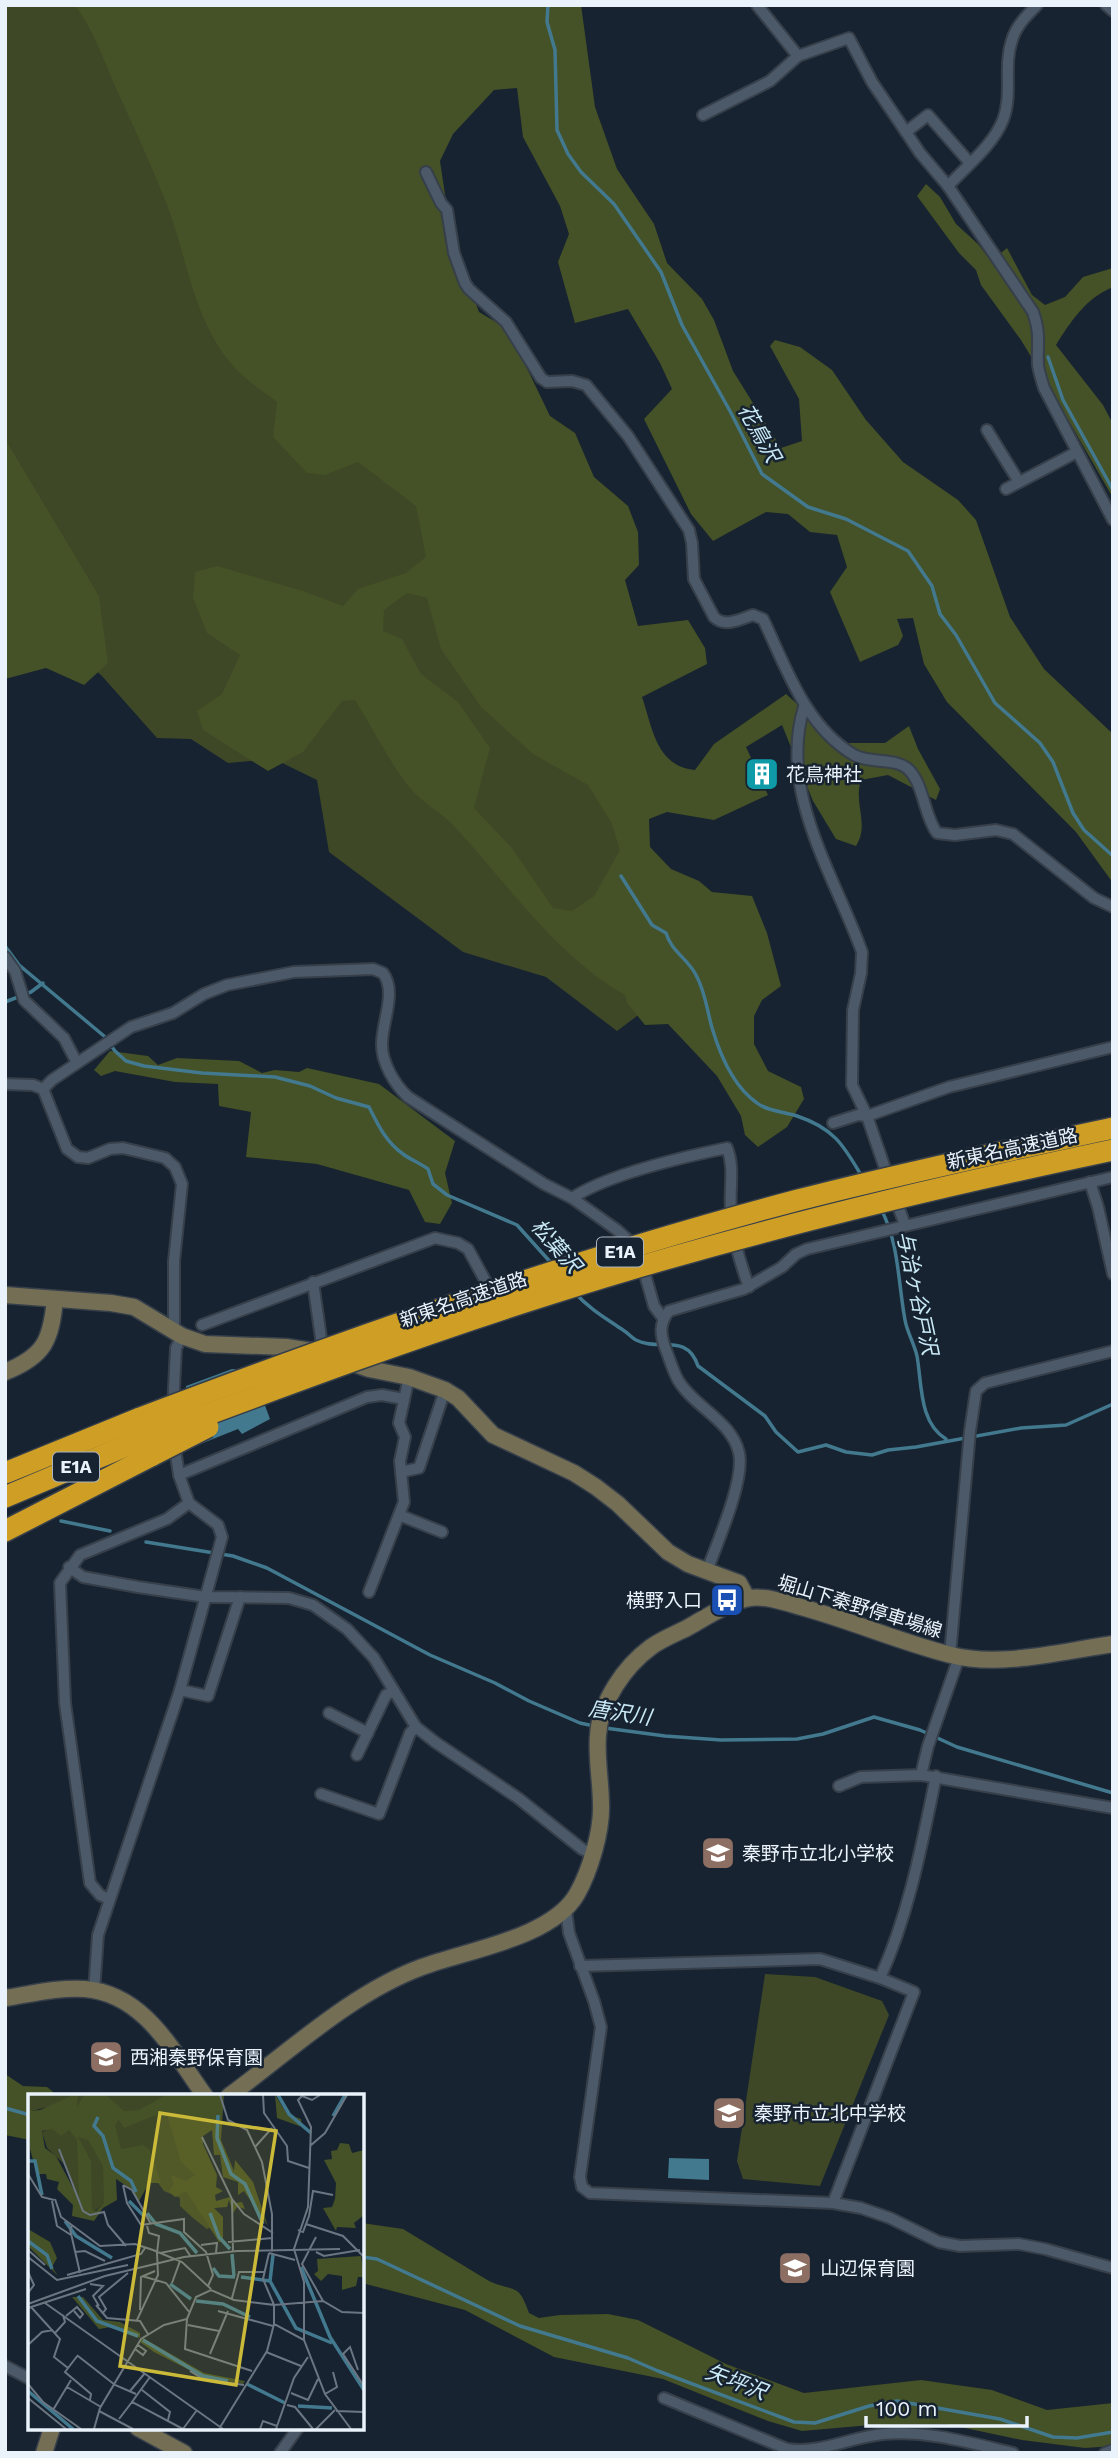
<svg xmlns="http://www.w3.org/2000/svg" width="1118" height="2458" font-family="'Work Sans','Noto Sans JP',sans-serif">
<rect width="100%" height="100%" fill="#172330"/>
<g fill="#3e4827">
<path d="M5 5H96L375 459 439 515 614 773 653 1004 617 1031 546 977 463 952 329 852 317 780 274 759 228 763 191 739 157 738 102 676 5 591Z"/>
<path d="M765 1974 815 1977 882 2001 889 2015 820 2186 743 2179 737 2161Z"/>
</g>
<g fill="#455126" fill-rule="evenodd">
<path d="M75 5H581L595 107 617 169 654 224 667 263 702 299 714 320 733 371 781 448 802 441 799 399 770 346 775 340 800 347 832 370 866 420 903 462 958 500 976 520 1010 617 1044 669 1113 734V883L1076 832 947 702 924 664 913 618 897 619 903 636 898 645 860 662 830 592 847 567 837 535 810 532 788 514 766 512 713 541 691 514 644 419 672 389 660 363 628 309 575 323 558 262 569 234 560 206 523 137 517 88 494 90 453 134 440 161 451 235 479 312 508 329 550 416 575 433 594 477 628 506 638 532 639 565 625 580 638 626 688 620 705 648 707 664 642 697C653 729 656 766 695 770L714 744 786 694 841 743H885L909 726 918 749 940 789 936 800 888 775 861 780C853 804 870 824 856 846L836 839 813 801 782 725 746 747 768 795 714 820 667 812 649 819 650 847 671 869 699 881 712 892 752 896 767 933 781 986 762 1000 754 1016V1044L768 1071 801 1087 804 1099 787 1127 758 1147 745 1135 741 1116 717 1076 668 1024 645 1025 627 1003 625 995C554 954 508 884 454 826 441 812 421 802 409 787 390 763 372 727 355 700L342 701 303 752 268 771 203 730 197 711 222 694 240 655 207 633 193 598 195 572 217 566 303 591 343 606 358 589 406 573 426 557 416 506 358 462 325 475 307 473 273 437 277 402C260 389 242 378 229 361 195 319 187 262 170 213 154 170 134 128 115 86 103 58 93 30 75 5ZM407 593 427 598 441 649 481 707 533 754 588 785 611 822 620 850 594 896 572 911 553 908 512 848 474 808 490 748 458 702 421 674 402 639 383 631 384 610Z"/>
<path d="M926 184 940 197 956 224 978 244 991 261 1007 248 1032 295 1045 305 1065 297 1083 277 1113 268V287C1086 298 1071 321 1056 345L1103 405 1113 424V498L1047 383 1021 340 981 285 976 270 959 253 917 196Z"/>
<path d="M5 439 99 596 108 663 84 685 46 668 5 679Z"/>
<path d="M110 1051 148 1056 158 1065 177 1058 239 1061 262 1073 275 1070 299 1072 307 1068 379 1084 455 1141 445 1173 452 1203 440 1224 425 1222 409 1190 317 1164 246 1157 251 1112 219 1106 218 1084 175 1082 115 1071 101 1076 94 1070Z"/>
<path d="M5 2074 23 2086 47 2087 58 2096H30V2140L5 2135Z"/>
<path d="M362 2223 403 2229 489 2281C516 2293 518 2282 529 2313L539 2318 560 2315 608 2314 638 2320 726 2364 804 2393 921 2380 992 2390 1047 2410 1113 2403V2446L1085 2448 1022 2440 946 2424 871 2425 802 2431 768 2421 663 2379 554 2357 465 2310 362 2283Z"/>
</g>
<g fill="#42798e">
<path d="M232 1369 252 1370 270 1419 242 1434 238 1429 188 1449 184 1432 186 1386Z"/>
<path d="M669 2158 709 2159V2180L668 2178Z"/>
</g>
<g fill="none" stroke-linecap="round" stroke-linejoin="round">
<g stroke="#42798e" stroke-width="3.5">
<path d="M548 5 547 22 555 50 557 130 568 154 581 172 614 204 661 272 682 325 730 411 762 474 808 507 846 519 908 551 932 586 940 614 956 635 995 703 1040 743 1053 762 1073 813 1084 830 1113 856"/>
<path d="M1048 357 1063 400 1113 490"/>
<path d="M621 876 652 925 666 933C671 951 688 959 696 975 706 993 707 1012 713 1031 721 1057 734 1087 757 1103 767 1111 784 1112 797 1116 833 1128 843 1144 861 1175"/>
<path d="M5 946 19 965 104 1036 115 1051 126 1061 144 1066 202 1073 275 1077 310 1086 336 1098 369 1107C378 1125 386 1142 403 1154 411 1160 420 1163 428 1169L433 1184 447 1195 517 1225 553 1265"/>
<path d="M5 1002 31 992 43 983"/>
<path d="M881 1209C899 1243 898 1282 905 1320 907 1332 914 1343 917 1356 922 1384 919 1423 946 1439"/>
<path d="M575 1293C591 1310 604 1317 623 1330 628 1333 632 1338 636 1340 659 1352 687 1332 698 1366L765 1416 776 1432 798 1452 826 1445 846 1452 872 1455 888 1450 916 1447 1021 1428 1066 1425 1113 1404"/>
<path d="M61 1521 110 1531"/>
<path d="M146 1542 233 1556 267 1568 430 1655 495 1683 529 1701 580 1723 594 1726"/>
<path d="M605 1728 665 1736 721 1740 797 1739 823 1734 874 1717 920 1730 957 1747 1113 1793"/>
<path d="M5 2108 30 2115"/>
<path d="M362 2257 377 2259 520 2326 628 2358 658 2371 794 2422 815 2423 869 2406 897 2401 1000 2419 1053 2437 1077 2438 1113 2432"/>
</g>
<g stroke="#363f4a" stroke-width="14">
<g id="street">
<path d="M757 5 798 56 849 38 872 82 906 132 920 153 948 186 1033 312C1041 335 1037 343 1038 365 1039 373 1042 381 1044 388L1113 520"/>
<path d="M1106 5 1113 11"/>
<path d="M703 115 770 81 798 56"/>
<path d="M906 132 928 115 970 163"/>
<path d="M426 172 441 203 447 210 454 253 465 283 469 289 506 322 541 378 547 382 572 381 586 385 628 436 689 530 692 543 694 579 714 617C725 628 740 619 753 615L763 619C786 667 805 726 854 755 870 764 896 757 909 770 924 785 924 816 937 833L955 835 996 830 1013 834 1094 898 1113 907"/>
<path d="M948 186C967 166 993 145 1003 120 1013 94 1003 66 1012 40 1016 26 1027 15 1037 5"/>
<path d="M987 430 1019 482"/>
<path d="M1006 489 1077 452"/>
<path d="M804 707C778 792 834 874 862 952L861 973 853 1010 852 1085 867 1116 889 1180"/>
<path d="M5 957 15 971 24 1000 64 1038 77 1063"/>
<path d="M5 1084 33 1085 43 1089 67 1149 78 1157 88 1158 110 1149 123 1148 165 1158 175 1167 182 1184 174 1261V1331"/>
<path d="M43 1089 52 1080 131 1027 173 1013 204 994 227 985 294 972 373 969 383 973C397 992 382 1022 382 1043 381 1062 395 1085 408 1097L544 1184 572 1198 617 1230 635 1246"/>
<path d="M833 1123 858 1115 867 1116 949 1087 1113 1047"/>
<path d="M1090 1182 1098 1207 1113 1274"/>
<path d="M894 1195 905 1225"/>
<path d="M572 1198C609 1174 683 1157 727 1148 735 1168 729 1189 731 1210 732 1236 740 1263 749 1287"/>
<path d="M642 1264 654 1306 663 1318"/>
<path d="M313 1282 323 1352"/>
<path d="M202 1325 435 1238 458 1243 468 1249 493 1295"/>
<path d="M173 1408 176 1348 182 1336"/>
<path d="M401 1472 419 1468 445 1390"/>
<path d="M179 1475 367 1397 382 1395 404 1399"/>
<path d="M399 1515 442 1532"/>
<path d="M69 1567 83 1577 138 1587 206 1597 289 1598 313 1605 347 1629 374 1658 416 1727 435 1742 518 1798 582 1849 592 1854"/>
<path d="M707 1571C717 1543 745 1480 739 1453 732 1421 694 1407 678 1380 673 1371 670 1360 666 1350 660 1335 659 1323 669 1311L744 1289 782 1267 796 1254 807 1249 1113 1177"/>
<path d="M369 1592 404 1502 400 1461 405 1437 399 1423 409 1377"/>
<path d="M950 1655 970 1431 976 1391 985 1383 1113 1351"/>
<path d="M180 1690 208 1696 240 1597"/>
<path d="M329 1713 368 1733"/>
<path d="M357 1755 386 1695 394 1691"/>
<path d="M921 1775 928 1746 959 1657"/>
<path d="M839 1786 861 1777 921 1775 1113 1808"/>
<path d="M321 1794 379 1814 410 1733 416 1727"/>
<path d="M109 1899 100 1895 90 1883 65 1703 60 1583 80 1555 167 1519 189 1503"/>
<path d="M566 1910 569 1933 594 2001 601 2027 580 2177 582 2187 590 2193 833 2203 861 2208 890 2218 939 2242 960 2246 1019 2244 1045 2249 1113 2268"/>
<path d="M580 1966 820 1959 880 1978 914 1992 833 2203"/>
<path d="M880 1978C909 1914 922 1844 936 1776"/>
<path d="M94 1991 98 1935 180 1690 222 1537 218 1525 189 1503 179 1475 174 1442"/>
<path d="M5 2366 30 2379"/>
<path d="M664 2398 787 2449C820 2454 851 2437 883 2434 927 2430 971 2443 1013 2453"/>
<path d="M280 2453 298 2428"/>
<path d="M1105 2453 1113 2450"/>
</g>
</g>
<g stroke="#363f4a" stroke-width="19">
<g id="secondary">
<path d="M5 1295 111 1303 134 1307 182 1336 205 1344 286 1347 318 1352"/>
<path d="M346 1361 369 1369 409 1377 445 1390 458 1398 493 1435 574 1473 596 1487 618 1504 668 1552 688 1564 739 1583 747 1598"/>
<path d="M5 1372C45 1356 51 1340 55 1299"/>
<path d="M5 1998C31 1994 59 1987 85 1989 145 1994 173 2052 205 2096"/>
<path d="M229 2096C289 2052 351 1993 422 1967 467 1950 552 1938 577 1894 590 1871 602 1831 601 1805 601 1782 596 1758 598 1735 600 1702 625 1666 651 1647 662 1639 675 1634 687 1628 703 1619 732 1600 750 1598 767 1596 784 1602 801 1607 852 1621 900 1642 951 1655 1000 1668 1063 1651 1113 1644"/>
<path d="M138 2428 184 2453"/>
<path d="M44 2453 52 2428"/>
</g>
</g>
<g stroke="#363f4a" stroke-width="24">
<g id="highway">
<path d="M5 1473 140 1418"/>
<path d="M5 1497 147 1437"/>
<path d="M5 1531 153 1455"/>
</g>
</g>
<use href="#street" stroke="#4b5968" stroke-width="10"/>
<use href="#secondary" stroke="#736e54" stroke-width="16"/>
<use href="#highway" stroke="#cf9f25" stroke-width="21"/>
<g stroke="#363f4a" stroke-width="24" stroke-linecap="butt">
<g id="highway-bridge">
<path d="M140 1418C356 1336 574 1259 798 1200 902 1173 1007 1151 1113 1128"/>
<path d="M147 1437C281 1387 414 1337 550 1294 735 1235 923 1190 1113 1150"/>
<path d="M153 1455 208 1427"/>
</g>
</g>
<use href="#highway-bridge" stroke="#cf9f25" stroke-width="21"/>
</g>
<defs>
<g id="building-square" transform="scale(1.75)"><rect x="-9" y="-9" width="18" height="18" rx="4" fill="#0f9aa8" stroke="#172330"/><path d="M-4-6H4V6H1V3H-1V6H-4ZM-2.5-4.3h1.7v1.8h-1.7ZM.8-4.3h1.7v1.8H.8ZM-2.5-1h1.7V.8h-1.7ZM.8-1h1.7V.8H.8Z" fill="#fff"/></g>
<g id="bus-square" transform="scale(1.75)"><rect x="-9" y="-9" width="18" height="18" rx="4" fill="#1a4fb4" stroke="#172330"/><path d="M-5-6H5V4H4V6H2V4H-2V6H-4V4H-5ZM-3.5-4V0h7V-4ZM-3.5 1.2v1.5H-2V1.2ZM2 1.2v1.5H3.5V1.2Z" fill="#fff"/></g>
<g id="school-square" transform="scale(1.75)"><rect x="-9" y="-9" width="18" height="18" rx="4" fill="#8d6e63" stroke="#172330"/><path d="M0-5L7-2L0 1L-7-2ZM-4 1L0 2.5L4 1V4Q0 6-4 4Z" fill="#fff"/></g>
</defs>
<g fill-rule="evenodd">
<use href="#building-square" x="762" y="774"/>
<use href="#bus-square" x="727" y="1600"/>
<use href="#school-square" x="718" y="1853"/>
<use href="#school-square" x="106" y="2057"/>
<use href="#school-square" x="729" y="2113"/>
<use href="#school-square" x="795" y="2268"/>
</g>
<g text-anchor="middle" stroke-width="5" stroke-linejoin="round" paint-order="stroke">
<g fill="#172330" stroke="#abb5bf" stroke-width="2">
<rect x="597" y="1237.5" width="46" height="29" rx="5"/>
<rect x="53" y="1452.5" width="46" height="29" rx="5"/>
</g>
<g font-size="18" font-weight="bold" fill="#eaf3fc">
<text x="620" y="1258">E1A</text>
<text x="76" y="1473">E1A</text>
</g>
<g font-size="19" fill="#eaf3fc" stroke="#172330" text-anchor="start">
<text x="786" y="781">花鳥神社</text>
<text x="702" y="1607" text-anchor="end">横野入口</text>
<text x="742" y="1860">秦野市立北小学校</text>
<text x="130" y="2064">西湘秦野保育園</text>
<text x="754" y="2120">秦野市立北中学校</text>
<text x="820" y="2275">山辺保育園</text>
</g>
<g font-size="19" fill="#eaf3fc" stroke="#172330">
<text transform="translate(1012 1148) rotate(-12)" y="7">新東名高速道路</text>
<text transform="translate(463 1299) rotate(-19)" y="7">新東名高速道路</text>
<text transform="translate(860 1606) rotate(17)" y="7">堀山下秦野停車場線</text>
</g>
<g font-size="21" font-style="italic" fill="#c9e9f6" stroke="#172330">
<text transform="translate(759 433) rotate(61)" y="7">花鳥沢</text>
<text transform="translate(556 1246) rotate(49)" y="7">松葉沢</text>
<text transform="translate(917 1293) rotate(78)" y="7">与治ヶ谷戸沢</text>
<text transform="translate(620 1713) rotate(9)" y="7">唐沢川</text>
<text transform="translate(736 2382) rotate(21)" y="7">矢坪沢</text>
</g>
</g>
<g transform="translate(28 2094)">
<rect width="336" height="336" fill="#172330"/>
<path d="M0 1H140L164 72 183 108V133L179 135 165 124 152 112V104L136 97 122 78 77 71V109L64 119 55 114 35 69 19 54 14 38 23 34 33 40 36 26 27 11 0 18Z" fill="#3e4827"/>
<path d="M45 1H50L49 13 56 1H78L96 17 111 16 138 1H196L193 46 206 77 207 66 225 88 240 132 216 97 210 101V88L195 83 192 61H186L184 36 175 42V50L189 81 188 93 195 97 187 101 188 107 202 103 207 109 214 108 217 115 209 113 205 119 201 106 199 113 186 114 195 123V148H191L158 97 147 103 141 97 146 90 143 81 158 87 167 81 153 68 138 17 96 34 91 26 87 31 93 55 115 51 122 56 133 89H121L110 109 103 95 88 85 89 106 75 114 66 127 44 122 45 111 29 95 31 88 19 85 18 80H9L2 55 0 17 12 16ZM24 35 33 42 41 36 49 46 51 105 28 62 17 54 14 37ZM50 43 60 46 75 72 76 109 68 117 64 116 63 67ZM247 1 259 20 273 25 274 33 249 24ZM312 49 321 50 324 59 336 56V121L326 129 328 134 309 133 308 137 295 114 304 113 307 105 308 89 296 66 304 65 303 57 309 56ZM0 135 22 148 29 164 24 173 30 182 0 152ZM333 162 336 183H330L328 192 314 196V182L300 180 293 187 286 180 290 177 289 165ZM44 203H55L75 226 92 228 112 239V244L83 233 71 235ZM115 244 176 279 217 287 215 290 175 283 126 258 112 248Z" fill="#455126" fill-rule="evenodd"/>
<path fill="none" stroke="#42798e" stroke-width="3.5" d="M250 1 261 20 283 39M190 21 189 44 203 80 217 90 235 130M305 22 317 1M70 23 66 32 75 42 85 74 103 87 108 98M0 67H7L14 101M101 107 116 122M119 119 128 130 152 139 169 159M182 119 191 143 202 155M37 127 48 142 84 164M0 147 19 161 24 175M204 160 206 182M273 173 302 243 336 296M185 174 191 182 207 183M213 183 242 187 245 161M242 187 268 234 304 249M142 190 163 205M50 202 69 227 110 242M168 207 195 210 222 223M115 246 175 282 200 287M219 290 257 309M0 297 45 335M270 312 304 314"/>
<path fill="none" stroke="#6b7682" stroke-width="2" d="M192 1 200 26 219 36 234 68 244 120V158M235 1 236 19 259 52 260 67 281 74M174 43 204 105 205 158M282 52 297 39 319 1M227 53 244 34M31 55 55 117 62 121 76 118 80 131 98 152M0 80 14 103 26 106M95 91 104 96 123 130M95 91 99 109 113 131M27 105 33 123 72 152 107 150 125 156 154 168 183 195M204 105 216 120 245 139M24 107 29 132 43 141M278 130 315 142 336 163M45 131 42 135 52 179M113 131 156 125V138L178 158 185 181 180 192M119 132 121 139 131 142 129 159M270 136 275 138 281 122 285 97 305 101M288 143 274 170 295 207M200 148 244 144M173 151 189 149 188 159M0 156 17 171M47 158 57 157 77 167M288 158 296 162 332 156M132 159 157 154 163 163M241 159 235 185 246 211 295 207 314 218 336 219M241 159 267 166M0 163 29 186 100 171M0 178 6 191 0 199M39 181 113 160 117 154M114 182 138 189 162 219M144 189 152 167M62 190 75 192 65 202 71 212M204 204 211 178H237M17 209 195 335M0 210 77 182 156 163 209 157 312 155M68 211 79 224 112 227 120 240M3 213 32 245 26 263 40 274M0 214 58 195M112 216 113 183 127 177M190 217 245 232M74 220 78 215 71 203 100 179M38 222 49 213 55 220 52 224 46 217M159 225 157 255 224 277M109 226 130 181 129 159M160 231 191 237M27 239 37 228 35 221M276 246V188L266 155 280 113 283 33 270 6 274 2 284 6 292 1M0 251 14 238 25 236M107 255 115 261 118 257 110 251M238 258 273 272M182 260 200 217M50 261 37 278 63 300 62 306M50 262 87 291 108 300M330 276 322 253 315 260 336 292M162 277 175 285 216 291M122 283 104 308 155 335M0 290 15 308 53 335M39 293 73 313M114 296 142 318 140 326M102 297 117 279M263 299 280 306 290 285M297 300 309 293 305 278M0 304 38 335M259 311 267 313 285 335M25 316 43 286M71 317 105 335M308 317 336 318M91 325 104 308M66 335 72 314 113 245 136 231 159 225 168 203 183 196 206 206 246 211V230L276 246 297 300 323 335M155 335 169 316M191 335 239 257 246 230M232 335 235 327 249 332M248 335 266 284 280 263M288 335 307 316"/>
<path fill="#cbba39" fill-opacity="0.15" stroke="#cbba39" stroke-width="3.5" d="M132 19 248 37 208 291 92 272Z"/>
<rect width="336" height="336" fill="none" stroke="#eaf3fc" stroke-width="3.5"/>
</g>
<rect width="1118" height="2458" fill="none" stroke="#eaf3fc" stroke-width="14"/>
<path d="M866 2416v10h161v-10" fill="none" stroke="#eaf3fc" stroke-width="3.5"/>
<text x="876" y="2416" font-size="21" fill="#eaf3fc" stroke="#172330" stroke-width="5" paint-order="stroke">100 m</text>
</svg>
